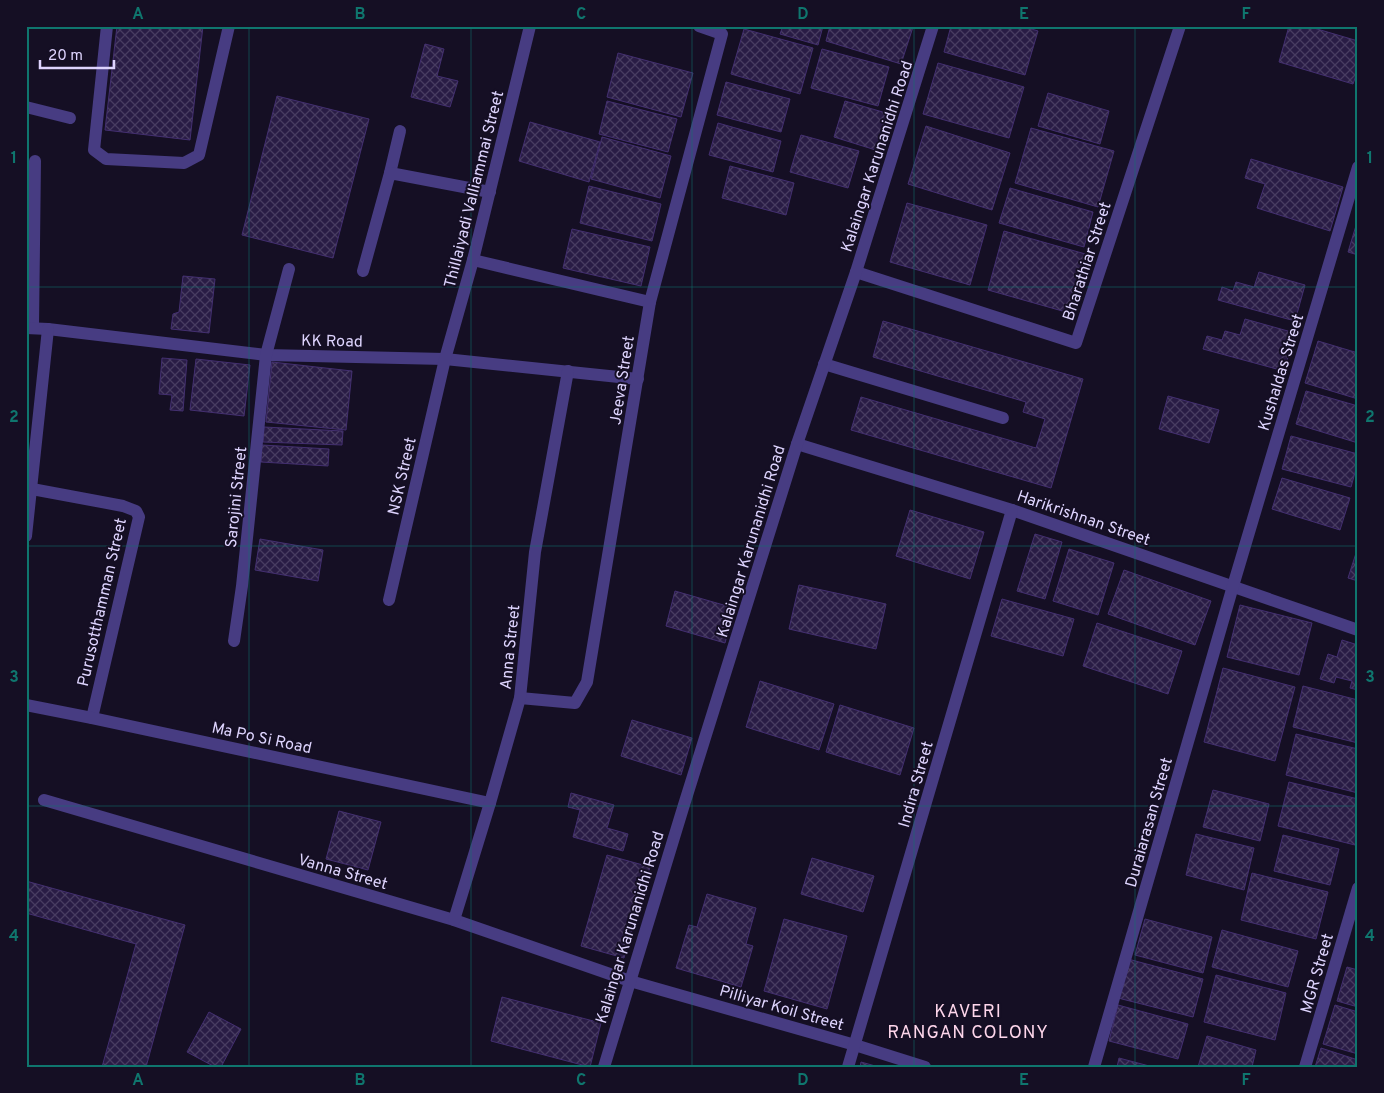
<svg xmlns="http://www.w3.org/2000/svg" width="1384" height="1093" font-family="Overpass,sans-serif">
<defs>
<pattern id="building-cross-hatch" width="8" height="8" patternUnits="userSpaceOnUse" patternTransform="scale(1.25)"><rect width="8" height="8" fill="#291c45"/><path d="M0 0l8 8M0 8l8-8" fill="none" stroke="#483c61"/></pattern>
</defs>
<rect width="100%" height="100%" fill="#150f24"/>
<g fill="url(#building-cross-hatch)" stroke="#432f70">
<path d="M117 26H203L190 140 105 130Z"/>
<path d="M783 26H823L818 45 780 34Z"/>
<path d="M830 26H910L913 27 901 64 826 41Z"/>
<path d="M951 26H1022L1038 31 1025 75 944 52Z"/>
<path d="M1289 26H1307L1358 41V70L1353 84 1279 62Z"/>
<path d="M744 29 813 48 800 94 731 74Z"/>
<path d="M425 44 444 49 437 76 458 81 450 107 411 97Z"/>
<path d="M822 49 889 67 878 106 811 88Z"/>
<path d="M618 53 693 73 681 117 607 97Z"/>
<path d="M938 63 1024 87 1009 138 923 114Z"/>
<path d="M726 82 790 99 781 132 717 115Z"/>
<path d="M1048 93 1109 111 1100 144 1038 126Z"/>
<path d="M277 96 369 119 333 258 242 235Z"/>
<path d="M607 101 677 119 668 152 599 134Z"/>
<path d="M845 101 893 115 882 152 834 137Z"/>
<path d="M530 122 600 142 589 182 519 161Z"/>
<path d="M718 123 781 141 773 172 709 155Z"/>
<path d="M926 126 1010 153 992 210 908 184Z"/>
<path d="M1031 128 1114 151 1098 207 1015 183Z"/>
<path d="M801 135 859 151 848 188 790 172Z"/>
<path d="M602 137 671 156 660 198 591 179Z"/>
<path d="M1251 159 1343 187 1330 231 1257 208 1265 184 1245 178Z"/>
<path d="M730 166 794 183 786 215 722 198Z"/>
<path d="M589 186 661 204 652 241 580 223Z"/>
<path d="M1010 188 1093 212 1084 247 999 223Z"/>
<path d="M907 203 987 225 970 285 890 262Z"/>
<path d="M1358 219V255L1348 252Z"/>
<path d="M572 229 650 247 641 286 563 268Z"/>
<path d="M1004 231 1089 255 1073 314 988 290Z"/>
<path d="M1259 272 1305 285 1295 321 1218 300 1222 287 1233 291 1236 282 1254 287Z"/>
<path d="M183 276 215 279 209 333 171 329 173 314 179 312Z"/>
<path d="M1245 319 1295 333 1284 371 1203 349 1207 336 1222 340 1225 331 1240 335Z"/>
<path d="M883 321 1083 379 1051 488 851 430 861 397 1036 448 1045 419 1023 412 1026 402 873 357Z"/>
<path d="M1318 341 1358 353V399L1305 383Z"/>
<path d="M162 358 187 360 183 411 170 410 172 395 159 394Z"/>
<path d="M196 359 250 365 244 416 190 410Z"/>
<path d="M272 362 352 371 346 430 266 422Z"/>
<path d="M1306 391 1358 406V443L1296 424Z"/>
<path d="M1168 396 1219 410 1209 443 1159 429Z"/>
<path d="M264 427 343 431 342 445 263 442Z"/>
<path d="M1291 436 1358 454V462L1351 487 1282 469Z"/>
<path d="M262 445 329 449 328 466 261 462Z"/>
<path d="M1282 478 1350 498 1340 530 1272 509Z"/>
<path d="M910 510 984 532 970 579 896 556Z"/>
<path d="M1035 534 1062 542 1045 599 1017 591Z"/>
<path d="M260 539 323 550 318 581 255 570Z"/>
<path d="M1358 547V581L1348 578Z"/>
<path d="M1069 549 1114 563 1098 615 1053 601Z"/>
<path d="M1124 570 1211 601 1195 645 1108 614Z"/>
<path d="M799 585 886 604 876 649 789 629Z"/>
<path d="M675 591 734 608 725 643 666 626Z"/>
<path d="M1002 599 1074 619 1063 656 991 636Z"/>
<path d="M1240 605 1312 623 1299 675 1227 657Z"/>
<path d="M1097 623 1182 651 1168 694 1083 666Z"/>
<path d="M1342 640 1358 645V690L1350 688 1352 681 1336 677 1334 683 1320 679 1328 654 1337 657Z"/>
<path d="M1223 668 1295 687 1275 761 1204 742Z"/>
<path d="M760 681 834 704 819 750 746 727Z"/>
<path d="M1303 686 1358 700V743L1293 727Z"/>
<path d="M840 705 914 728 900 775 826 752Z"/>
<path d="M632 720 692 738 681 775 621 756Z"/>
<path d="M1296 734 1358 749V793L1286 775Z"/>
<path d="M1289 782 1358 799V834L1355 845 1278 826Z"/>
<path d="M1213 790 1269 804 1260 841 1203 827Z"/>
<path d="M571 793 614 805 607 828 628 834 623 851 573 837 580 810 568 807Z"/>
<path d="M339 811 381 822 368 870 326 859Z"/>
<path d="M1196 834 1254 848 1244 890 1186 875Z"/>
<path d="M1283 835 1339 849 1330 885 1274 871Z"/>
<path d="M607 855 650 867 624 958 581 946Z"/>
<path d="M812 858 874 876 863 912 801 894Z"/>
<path d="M1252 873 1328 892 1316 939 1241 920Z"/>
<path d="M26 881 185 925 146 1067H102L136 944 26 913Z"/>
<path d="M707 894 756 908 746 944 753 946 741 987 676 968 689 925 697 927Z"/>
<path d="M784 919 847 936 827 1009 764 991Z"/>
<path d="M1145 919 1212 937 1203 973 1135 955Z"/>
<path d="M1222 930 1298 951 1288 987 1212 967Z"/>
<path d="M1128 959 1203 979 1193 1017 1118 998Z"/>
<path d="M1347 967 1358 970V1007L1337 1001Z"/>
<path d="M1216 975 1286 993 1275 1040 1204 1022Z"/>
<path d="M502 997 601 1023 590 1067 491 1041Z"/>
<path d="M1118 1005 1188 1024 1178 1059 1109 1041Z"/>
<path d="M1335 1005 1358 1012V1054L1323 1044Z"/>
<path d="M209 1012 241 1029 221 1067H215L187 1052Z"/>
<path d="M1207 1036 1256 1050 1252 1067H1198Z"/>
<path d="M1321 1048 1358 1060V1067H1315Z"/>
<path d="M1119 1058 1153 1067H1117Z"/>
<path d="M861 1062 879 1067H860Z"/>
</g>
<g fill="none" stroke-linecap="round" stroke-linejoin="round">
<g stroke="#473c82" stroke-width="12">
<path d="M107 26 94 150 106 159 184 163 199 155 229 26"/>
<path d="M26 107 70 118"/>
<path d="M390 173 400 131"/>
<path d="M473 260 650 302"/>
<path d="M363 271 390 173 490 192"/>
<path d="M856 272 1076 343 1180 26"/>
<path d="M33 327 35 161"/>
<path d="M26 328 48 329 266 355 445 359 638 379"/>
<path d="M824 364 1003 418"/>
<path d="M797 444 1012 510 1358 630"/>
<path d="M32 489 123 506 136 511 139 517 92 718"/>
<path d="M26 536 48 329"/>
<path d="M389 600 445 359 473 260 530 26"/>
<path d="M234 641 242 586 266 355 289 269"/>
<path d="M520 698 575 703 587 682 650 302 722 34 699 26"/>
<path d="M26 705 92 718 490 803"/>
<path d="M44 800 454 920 630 981 855 1045 925 1067"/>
<path d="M454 920 490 803 520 698 535 552 568 371"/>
<path d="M604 1067 683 808 797 444 856 272 933 26"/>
<path d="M848 1067 1012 510"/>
<path d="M1094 1067 1233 586 1358 167"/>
<path d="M1305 1067 1358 888"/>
</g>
</g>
<path fill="none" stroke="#0f766e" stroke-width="1" stroke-opacity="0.55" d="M249 26V1067M471 26V1067M692 26V1067M914 26V1067M1135 26V1067M26 287H1358M26 546H1358M26 806H1358"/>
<g text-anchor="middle" stroke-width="4" stroke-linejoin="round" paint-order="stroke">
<g font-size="16" fill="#ded4fe" stroke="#150f24">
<text transform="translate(876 156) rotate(-72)" y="6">Kalaingar Karunanidhi Road</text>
<text transform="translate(473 189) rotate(-76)" y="6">Thillaiyadi Valliammai Street</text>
<text transform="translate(1086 261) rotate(-72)" y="6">Bharathiar Street</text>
<text transform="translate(332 340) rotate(1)" y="6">KK Road</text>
<text transform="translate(1280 372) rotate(-73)" y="6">Kushaldas Street</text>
<text transform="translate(621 380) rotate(-81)" y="6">Jeeva Street</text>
<text transform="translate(401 476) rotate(-77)" y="6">NSK Street</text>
<text transform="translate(235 497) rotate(-84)" y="6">Sarojini Street</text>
<text transform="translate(1084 517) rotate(19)" y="6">Harikrishnan Street</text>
<text transform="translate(750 541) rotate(-73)" y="6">Kalaingar Karunanidhi Road</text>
<text transform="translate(101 602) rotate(-77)" y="6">Purusotthamman Street</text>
<text transform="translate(509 647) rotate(-84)" y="6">Anna Street</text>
<text transform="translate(262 737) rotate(12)" y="6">Ma Po Si Road</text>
<text transform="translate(915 784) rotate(-74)" y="6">Indira Street</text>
<text transform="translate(1148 822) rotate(-74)" y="6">Duraiarasan Street</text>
<text transform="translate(343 871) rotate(16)" y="6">Vanna Street</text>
<text transform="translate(629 927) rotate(-73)" y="6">Kalaingar Karunanidhi Road</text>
<text transform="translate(1316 973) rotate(-74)" y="6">MGR Street</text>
<text transform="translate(782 1007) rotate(16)" y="6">Pilliyar Koil Street</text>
</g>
<g font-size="18" letter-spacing="1" fill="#fed6eb" stroke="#150f24">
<text x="968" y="1017">KAVERI<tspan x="968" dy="21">RANGAN COLONY</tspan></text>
</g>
</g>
<rect width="1384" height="1093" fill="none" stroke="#150f24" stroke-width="55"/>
<path d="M40 60v8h74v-8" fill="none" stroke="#ded4fe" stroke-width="2.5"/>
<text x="48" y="60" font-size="15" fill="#ded4fe" stroke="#150f24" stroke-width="4" paint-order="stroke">20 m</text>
<rect x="28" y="28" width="1328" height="1038" fill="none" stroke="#0f766e" stroke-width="2"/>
<g font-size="16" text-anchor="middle" font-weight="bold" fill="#0f766e">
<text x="138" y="19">A</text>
<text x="360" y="19">B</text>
<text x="581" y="19">C</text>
<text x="803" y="19">D</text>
<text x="1024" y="19">E</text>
<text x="1246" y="19">F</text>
<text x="14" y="163">1</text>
<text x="1370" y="163">1</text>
<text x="14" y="422">2</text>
<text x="1370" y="422">2</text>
<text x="14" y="682">3</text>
<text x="1370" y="682">3</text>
<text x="14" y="941">4</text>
<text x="1370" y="941">4</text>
<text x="138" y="1085">A</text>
<text x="360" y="1085">B</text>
<text x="581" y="1085">C</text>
<text x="803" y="1085">D</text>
<text x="1024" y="1085">E</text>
<text x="1246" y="1085">F</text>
</g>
</svg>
